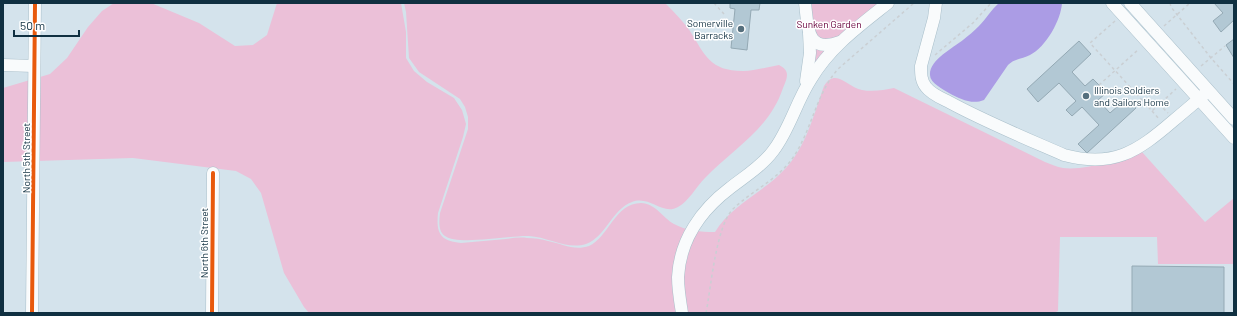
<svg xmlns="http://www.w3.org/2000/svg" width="1237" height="316" font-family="Barlow,sans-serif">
<rect width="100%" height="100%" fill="#d4e3ec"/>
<g fill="#ebc0d8">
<path d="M114 3H151L199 23 235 46 253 45 267 35 277 3H401L406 32V58L414 71 427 82 454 98 462 110 466 124 463 137 438 213C436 233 440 241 461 243 476 242 491 240 506 239 513 238 520 237 527 238 534 238 542 239 548 241 563 244 574 251 589 246 608 238 615 203 641 203 655 203 663 218 674 224 687 231 700 232 715 232 731 205 764 192 785 169 806 147 814 114 824 86 836 67 848 88 862 90 873 92 884 90 894 88L1045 162C1051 164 1057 167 1063 168 1087 171 1118 158 1142 152L1205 222 1234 198V264H1158L1157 237H1060L1058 311 1054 313H309L304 307 284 273 261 193 251 179 236 171 133 158 3 162V88L50 74 67 58 88 27 102 11Z"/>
<path d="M404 3H665C674 12 683 21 690 31 705 55 710 71 743 71 755 71 767 67 779 65 791 71 787 78 783 88 769 130 734 148 705 178 696 187 689 201 678 207 662 216 650 195 632 202 612 209 606 237 586 244 567 250 548 237 529 236 512 235 458 246 445 236 438 231 439 221 440 213L468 129V117L465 107 460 99 419 72 409 58 406 12Z"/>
<path d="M805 3H888L807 80Z"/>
</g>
<path fill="#ab9ce5" d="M999 3H1062C1061 20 1046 47 1030 55 1023 59 1015 58 1008 65L984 100C972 105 960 99 949 93 943 89 930 83 930 75 929 60 953 48 963 40 968 36 974 31 979 26 986 19 991 10 999 3Z"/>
<g fill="#b2c8d4" stroke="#94a9b4">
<path d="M730 3H760L759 10H751L747 50 731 48 735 9 730 8Z"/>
<path d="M1214 3H1234V20L1221 32 1213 21 1223 13Z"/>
<path d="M1234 39V58L1226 45Z"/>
<path d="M1079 41 1091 54 1072 72 1085 86 1093 79 1099 85 1106 93 1098 100 1110 113 1127 98 1136 108 1087 153 1078 144 1099 125 1082 107 1072 116 1066 110 1076 101 1059 83 1038 102 1027 89Z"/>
<path d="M1132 266 1224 267V313H1132Z"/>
</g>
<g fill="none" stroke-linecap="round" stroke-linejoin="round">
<g stroke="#a9bfca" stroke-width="13">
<g id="minor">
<path d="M805 3C808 27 806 54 840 42"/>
<path d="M936 3 934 18 921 66C921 74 921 81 926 87 931 94 941 98 949 102 986 122 1025 138 1064 155 1113 168 1137 152 1173 121 1185 111 1197 101 1208 91"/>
<path d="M1112 3 1234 138"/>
<path d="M1130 3 1234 119"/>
<path d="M3 65 34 66"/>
<path d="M806 81 810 53 809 33"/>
<path d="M32 313 35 3"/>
<path d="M212 313 213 173"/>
<path d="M682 313C680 301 678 289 678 277 680 240 701 210 730 188 744 177 762 166 773 151 790 129 796 102 811 79 830 47 859 26 888 3"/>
</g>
</g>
<g stroke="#cacfd3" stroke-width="1.5" stroke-dasharray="3 3" stroke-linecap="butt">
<path d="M714 3 724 14"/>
<path d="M1170 3 1171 7 1211 58 1234 84"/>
<path d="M1115 21 1090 43 1152 111 1176 89"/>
<path d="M1164 26 1190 3"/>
<path d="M935 55 974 22 991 3"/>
<path d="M1201 66 1225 46"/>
<path d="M1099 85 1139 49"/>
<path d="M1159 104 1168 113"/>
<path d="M1152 111 1160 120"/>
<path d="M706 313C711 288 716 224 734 208 753 190 779 179 794 156 812 129 816 94 838 69L914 3"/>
</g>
<use href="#minor" stroke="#f9fbfc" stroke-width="12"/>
<g stroke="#fff" stroke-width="6">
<g id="cycleway">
<path d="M32 313 35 3"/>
<path d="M212 313 213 173"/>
</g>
</g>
<use href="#cycleway" stroke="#e8590c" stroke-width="4"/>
</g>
<g fill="#556f7d" stroke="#fff" stroke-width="1.5">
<circle cx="741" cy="29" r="4"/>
<circle cx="1086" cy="96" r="4"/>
</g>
<g text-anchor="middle" stroke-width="3" stroke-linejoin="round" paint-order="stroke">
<g font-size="10" fill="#103041" stroke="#fff" text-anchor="end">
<text x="733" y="27">Somerville<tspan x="733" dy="12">Barracks</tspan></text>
<text x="1094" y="94" text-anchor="start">Illinois Soldiers<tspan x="1094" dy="12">and Sailors Home</tspan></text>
</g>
<g font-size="10" fill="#68003c" stroke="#fff">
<text x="829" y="28">Sunken Garden</text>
</g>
<g font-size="10" fill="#103041" stroke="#fff">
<text transform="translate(26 158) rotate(-90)" y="4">North 5th Street</text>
<text transform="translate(204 243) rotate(-90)" y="4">North 6th Street</text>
</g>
</g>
<rect width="1237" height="316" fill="none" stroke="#103041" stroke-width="8"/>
<path d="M14 30v6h65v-6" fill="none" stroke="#103041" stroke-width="2"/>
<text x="20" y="30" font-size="12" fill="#103041" stroke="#ffffff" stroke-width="3" paint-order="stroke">50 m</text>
</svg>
